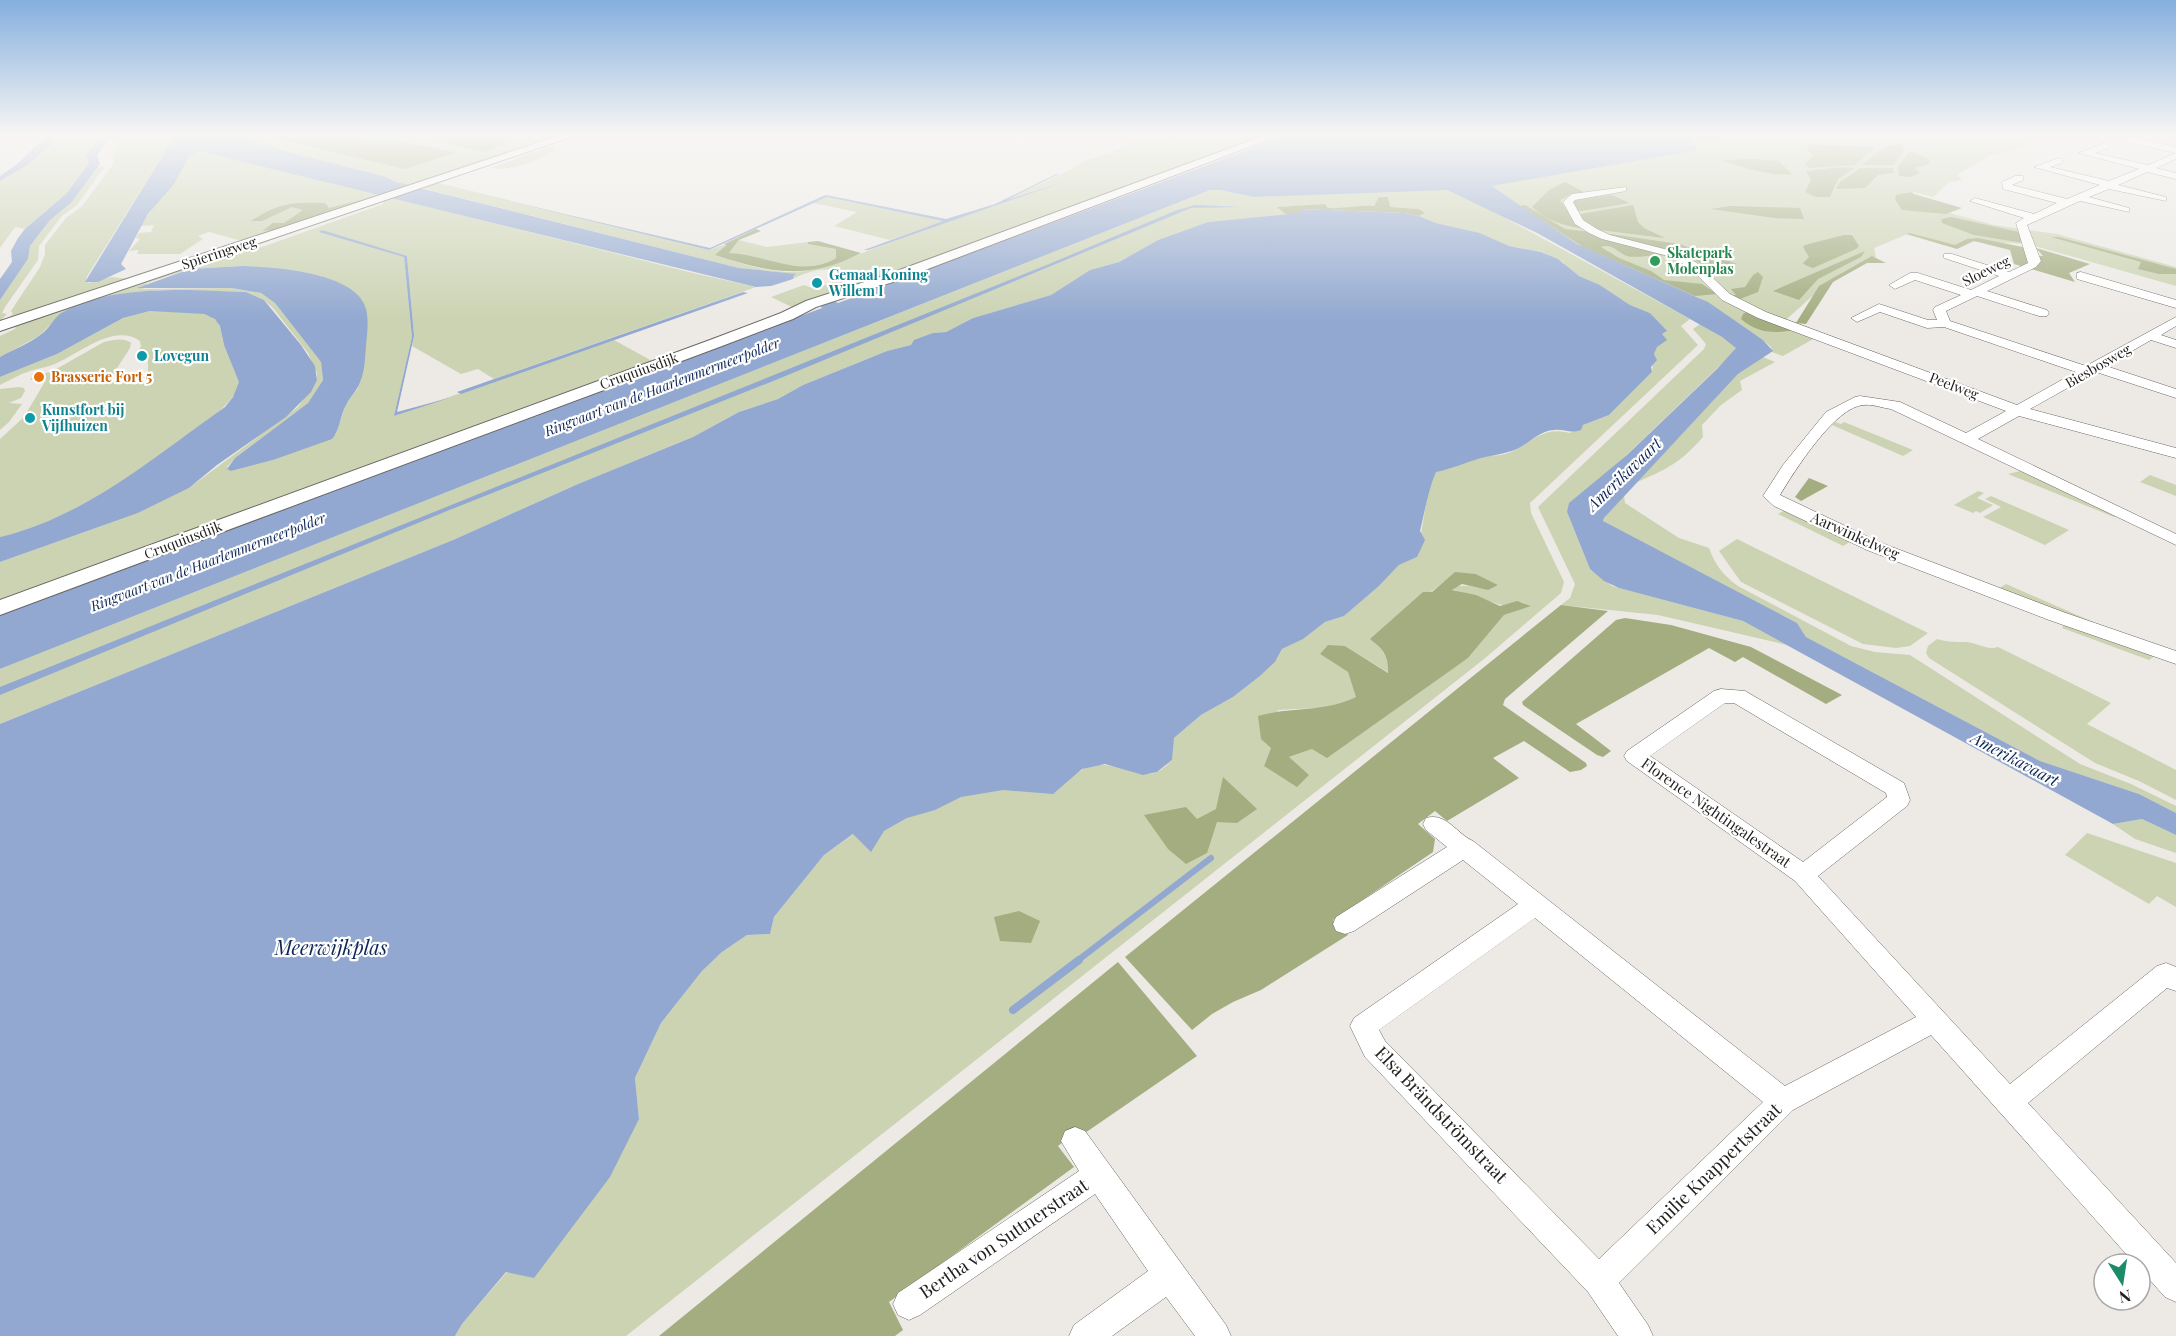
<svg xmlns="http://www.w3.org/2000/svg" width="2176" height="1336" font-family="'Playfair Display',serif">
<rect width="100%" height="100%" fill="#edeae6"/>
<g fill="#cbd3b2" fill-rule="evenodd">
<path d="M63 134H103L86 156 89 163 67 193 25 229 15 227 0 248V181L29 164Z"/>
<path d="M127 134H176L86 278 88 283 112 277 129 279 5 321 13 314 11 311 40 267 45 254V245L66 218 82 206 114 163 113 152Z"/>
<path d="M223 134H525L550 139 246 242 209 232 198 236 203 239 180 254H137L139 250 129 251 140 239 136 238 139 233 151 232 154 225 141 226 160 197 174 184 189 157Z"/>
<path d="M1152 134H1195L1129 158 1203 134H1269L796 309 771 297 804 285 815 289 843 278 865 276C841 267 817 266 793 279L794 274 739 268 422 188 473 169 439 183 709 250 726 244 716 255C739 263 762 271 787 272 826 273 860 252 896 240 955 219 1014 199 1073 178L1008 199 1066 172 1086 160 1107 154 1120 157 1109 153Z"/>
<path d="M1740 134H2040L2019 149 1991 155 1957 175 1962 180 1949 182 1933 197 1914 192 1912 193 1950 213 1994 225 2057 234 2176 267V286L2028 244 1970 241 1955 246 1910 233 1874 248 1876 257 1826 284 1772 332 1794 330 1815 338 1783 356 1772 352 1771 347 1763 340 1700 298 1577 244 1492 186 1697 150 1692 140 1724 139Z"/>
<path d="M554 145 556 150C539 161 510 172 490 168Z"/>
<path d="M105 166 77 205 62 216 39 246 38 260 5 307 2 313 7 314 0 321V300L28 259 30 246 50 220 71 203 98 167Z"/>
<path d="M1427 189 1447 190 1496 213 1690 319 1681 326 1698 345 1530 503 1531 513 1564 582 1561 593 1484 659 626 1336H455L462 1324 639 1119 635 1078 661 1023 702 971 722 952 747 935 770 934 774 917 824 855 854 834 884 831 907 818 919 814 931 806 979 790 1075 775C1104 749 1135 782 1157 772 1162 770 1168 764 1172 760L1173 739 1201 715 1233 697 1260 676 1275 662 1282 649 1302 639 1325 622 1344 616 1379 586 1399 565 1417 557 1429 487 1436 471C1454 468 1469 460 1486 456 1493 455 1499 456 1505 454 1533 446 1538 425 1570 433L1583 425 1609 415 1652 372 1654 354 1661 334 1666 332 1650 313 1630 305 1600 285 1579 276 1567 268 1563 262 1542 252 1509 246 1480 233 1436 223 1419 216 1425 213 1419 209 1389 207 1388 198C1385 200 1380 204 1376 205 1371 207 1334 209 1328 208L1325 204 1278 207 1287 215 1208 222 1158 240 1119 262 1090 270 1051 295 973 318 946 332 933 333 911 345 887 351 803 385 778 399 739 412 693 437 578 484 453 540 0 724V669L1210 190H1220L1254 197ZM1455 573 1476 574 1498 585C1480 594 1469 580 1451 589 1459 591 1499 605 1503 605 1516 603 1517 599 1530 606L1504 615 1468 658 1312 749 1264 766 1271 748 1278 710 1336 707 1357 697 1348 672 1320 654 1345 646 1389 673C1389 656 1382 650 1371 639Z"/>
<path d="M391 197 689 272 756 287 494 379 478 369 461 374 412 346 414 336 407 256 322 231 404 257 412 337 394 416 614 340 652 361 0 601V562L138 513 189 488 298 407 317 380V373L308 353 273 308 264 300 246 292 159 290 100 298 63 312 39 336 0 357V336L15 329 17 323 332 218 238 252 265 246 383 204V202L344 215 339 214ZM242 266 294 271 331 280 358 388 346 404 336 434 273 460 231 471 227 467 235 458 308 403 323 380 321 362 275 303 261 293 231 288 143 289 147 283 190 269Z"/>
<path d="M827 197 944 221 890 240 834 226 857 212 813 203Z"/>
<path d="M739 240 767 247 808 242 809 244 837 249 836 258C798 279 767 254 729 253Z"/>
<path d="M150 311C165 311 208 309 217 321 223 328 221 339 225 347 229 357 241 374 239 385 232 416 108 492 77 508 53 520 27 531 0 537V439L24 417 46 380H30L34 375 51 372 104 342C113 340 123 337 131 343L130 348 108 382 148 377V359L136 358 141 346 140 341C114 323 80 353 57 363 49 367 39 368 30 371 20 374 10 380 0 385V377L57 354 123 318Z"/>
<path d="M1700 324 1735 345 1736 348 1732 354 1567 512 1590 569 1612 586 1743 621 1787 645 1658 615 1561 605 1570 598 1575 584 1538 507 1704 349 1706 344 1693 329Z"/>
<path d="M1763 357 1775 362 1740 381 1742 390 1721 405 1702 425 1703 437C1681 462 1668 469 1637 482L1738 374Z"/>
<path d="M19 387 24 388 25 391 21 398 9 403 22 404 9 422 0 430V389Z"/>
<path d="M1835 422 1841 424 1844 422 1913 450 1903 456 1832 425Z"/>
<path d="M2024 470 2117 515 2114 517 2008 474Z"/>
<path d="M2150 475 2176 485V496L2140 482Z"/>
<path d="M1978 491 1984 493 1977 498 1993 505 1980 513 1976 511 1973 513 1954 505Z"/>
<path d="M1624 496 1625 503 1679 538 1709 548C1715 565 1723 575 1738 586L1851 646 1875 652 1910 655 2080 764 2131 784 2176 806V813L2139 794 2040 761 1806 637 1797 623 1609 525 1603 521 1604 518Z"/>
<path d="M1991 496 2069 530 2045 545 1983 517 2001 507 1985 499Z"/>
<path d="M1787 509 1853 540 1843 546 1778 514Z"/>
<path d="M1737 539 1928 633 1910 646 1896 648 1863 644 1741 582 1719 551Z"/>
<path d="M2006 584 2093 622 2091 624 1996 590Z"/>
<path d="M2065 623 2156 655 2149 660 2062 628Z"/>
<path d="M1937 639C1947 642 1955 642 1965 642 1977 642 1986 651 1998 647L2111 703 2087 724 2176 770V800L2139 781 2095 763 1929 658 1926 653 1928 646Z"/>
<path d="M2142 819 2176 835V853L2135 839 2113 824Z"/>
<path d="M2087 833 2176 863V907L2157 896 2149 904 2065 855Z"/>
</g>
<g fill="#a3ad80">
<path d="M260 134H365L366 138 371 141 409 142 455 153 405 169 259 135Z"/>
<path d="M436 134H487L518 140 484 152 438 142Z"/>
<path d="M1901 142 1904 150 1894 165H1862L1883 148Z"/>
<path d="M1809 144 1875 147 1855 165 1809 168 1805 164 1813 156 1806 147Z"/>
<path d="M1910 151 1925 157 1931 162 1927 165 1914 168 1920 173 1910 177 1899 176 1898 167Z"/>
<path d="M1756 159 1779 161 1792 174C1773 177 1740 167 1722 160Z"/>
<path d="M1840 167 1855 168 1838 179 1830 197H1816L1805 192 1811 180 1806 171Z"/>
<path d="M1860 168H1893L1894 173 1878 175 1865 188 1836 189 1840 182Z"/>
<path d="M1565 182 1586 193 1570 195 1560 200 1570 215 1585 229C1566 226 1546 221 1532 207L1549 190Z"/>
<path d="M1911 192 1914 194 1962 208 1946 214 1902 210 1895 199 1896 195Z"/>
<path d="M1612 195 1630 203 1582 211H1577L1571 200Z"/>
<path d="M1379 197H1388L1390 207 1419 209 1425 213 1419 216 1405 213 1301 209 1300 213 1287 215 1277 207 1325 204 1328 208C1343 209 1358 205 1374 206Z"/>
<path d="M361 200 272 230 262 231 273 223H284L303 210 292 207 262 221H251C279 203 292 202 325 203L329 208Z"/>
<path d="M1525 205 1565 229 1591 232 1670 256C1656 253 1637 259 1627 256 1617 252 1612 243 1601 247L1619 258 1651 271 1664 280 1702 284 1717 294 1695 296 1583 247 1520 206Z"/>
<path d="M1633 205 1638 222 1644 228 1665 238 1599 230 1588 225 1581 217V214L1586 213Z"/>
<path d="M1730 206 1800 208 1804 219 1774 218 1711 209Z"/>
<path d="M1951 217 2019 232 2023 243 1974 235 1942 223 1941 219Z"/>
<path d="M756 229 761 231 739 240 729 253C767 254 800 279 836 258V249L808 244V242L818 241 861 253C807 281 771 273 715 255L726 245 724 244Z"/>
<path d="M1910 233 1955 245 1967 239 1978 238 2023 247 2026 255 2043 256 2036 248 2090 264 2069 273 2075 282 2014 264 2010 250 1974 241 1957 249 1906 234Z"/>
<path d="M1611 234 1679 244 1737 264H1718L1706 267 1695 260H1687L1609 235Z"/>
<path d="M1844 235H1852L1859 246 1856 249 1813 268 1805 265 1803 263 1809 257 1803 247 1805 245Z"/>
<path d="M2051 237H2059L2176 269V274H2159L2138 269 2141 262Z"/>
<path d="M1865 251 1861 257 1818 279 1799 300 1773 291Z"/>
<path d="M1872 256 1886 263H1867L1833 282 1806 324 1796 323 1819 286Z"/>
<path d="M1758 272 1763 277 1758 292 1740 299 1728 295H1736L1731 289 1745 287 1753 275Z"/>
<path d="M1748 311 1794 330C1774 334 1757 333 1741 319L1743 314Z"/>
<path d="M1809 478 1828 486 1801 501 1795 497Z"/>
<path d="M1455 572 1476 574 1498 585 1488 590 1462 584 1452 590 1476 595 1500 606 1517 601 1531 606 1504 615 1468 658 1327 758 1312 749 1289 757 1309 775 1297 787 1264 766 1271 748 1261 739 1258 716C1293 706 1323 713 1356 697L1348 672 1320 654 1328 645 1345 646 1388 673C1389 656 1383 649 1370 639L1423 592H1432Z"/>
<path d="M1561 605 1608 611 1505 699 1503 705 1586 763 1587 766 1581 770 1570 772 1524 741 1493 758 1519 778 1447 821 1435 811 1418 824 1435 839 1433 852 1333 920 1348 935 1261 990 1233 1002 1212 1014 1192 1030 1125 957Z"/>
<path d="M1625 618 1671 625 1751 647 1842 695 1826 704 1743 657 1735 662 1709 648 1576 724 1611 751 1603 757 1597 755 1523 705 1522 702 1616 620Z"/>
<path d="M1223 777 1257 809 1237 823 1217 822 1207 853 1186 864 1168 849 1144 815 1186 807 1197 819 1216 809Z"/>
<path d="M1019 911 1040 921 1031 943 1000 941 994 917Z"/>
<path d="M1118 962 1197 1056 1082 1135 1078 1130 1058 1146 1074 1167 889 1302 903 1330 895 1336H659Z"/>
</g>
<g fill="#92a8d0">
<path d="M49 134H63L29 164 0 181V176L17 164Z"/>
<path d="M103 134H113L97 155 100 164 71 203 50 220 30 246 28 259 0 300V279L12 262 11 251 18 238 25 229 67 193 89 163 86 156Z"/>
<path d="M176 134H230L299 155 383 176 396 182 739 268 797 274 794 275 793 279 771 286 756 287 199 151 189 157 174 184 148 214 121 264 126 269 98 282H85Z"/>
<path d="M1290 134H1740L1712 141 1693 140 1698 150 1492 186 1577 244 1708 302 1763 340 1773 351 1738 374 1604 518 1603 521 1797 623 1806 637 2040 761 2139 794 2176 813V835L2142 819 2113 824 1743 621 1619 588 1604 581 1590 569 1567 512 1569 503 1627 455 1717 369 1736 348 1722 337 1539 234 1447 190 1254 197 1220 190H1210L0 669V614L822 308 821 306 834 301 838 303Z"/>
<path d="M1056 174H1059L1009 199 1075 178 868 250H864L943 221 827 197 709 250 484 195 710 248 823 196 826 195 946 219 995 204Z"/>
<path d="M1195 205 1243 207 1191 208 783 377 447 511 0 695V687L1049 264 1177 210Z"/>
<path d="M1301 209 1405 213 1419 216 1436 223 1480 233 1509 246 1541 252 1558 259 1579 276 1600 285 1630 305 1650 313 1667 331 1662 334 1667 340 1657 347 1654 354 1657 360 1651 367 1652 372 1609 415 1583 425 1581 430C1569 434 1565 429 1554 430 1539 431 1530 443 1517 449 1505 454 1493 455 1481 458 1466 462 1452 469 1436 472 1428 490 1425 511 1420 531L1425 540 1417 557 1399 565 1379 586 1344 616 1325 622 1303 639 1282 649 1275 662 1260 676 1233 697 1201 715 1174 738 1172 760 1157 772 1143 775 1105 764 1082 769 1053 794 1003 790 961 797 935 810 907 818 884 831 871 852 853 834 824 855 774 917 770 934 747 935 722 952 702 971 661 1023 635 1078 639 1119 610 1177 534 1278 506 1272 462 1324 455 1336H0V724L453 540 578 484 693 437 739 412 778 399 803 385 887 351 911 345 914 340 933 333 946 332 973 318 1051 295 1090 270 1119 262 1158 240 1208 222 1300 213Z"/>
<path d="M322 230 407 256 414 336 397 412 449 398 394 416 412 337 404 257 319 232Z"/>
<path d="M242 266C273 267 357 272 366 309 369 321 367 334 366 346 365 357 365 371 360 382 357 391 350 397 346 405 340 416 340 430 332 439L273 460 231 471 227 469 235 458 308 403 323 380 321 362 275 303 261 293 231 288H137L190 269Z"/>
<path d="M190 290 246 292 264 300 301 345 315 366 317 380 311 392 286 417 217 465 189 488 138 513 0 562V537C87 516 154 457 225 407L233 397 239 382 224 345 220 326 215 319 204 314 150 311 123 318 57 354 0 377V357C14 349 31 343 44 332 51 326 55 316 63 312 101 291 148 290 190 290Z"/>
<path d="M743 292 748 293 461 394 457 392Z"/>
</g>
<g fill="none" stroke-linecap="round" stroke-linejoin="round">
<path stroke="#92a8d0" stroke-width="6" d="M1077 961 1211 858"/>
<path stroke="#92a8d0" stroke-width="8" d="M1013 1010 1079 960"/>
<g stroke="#696663" stroke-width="1">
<g id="minor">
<path d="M2129 137 2176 147V153L2126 142 2124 140Z"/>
<path d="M2105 143 2110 146 2108 148 2095 153 2148 165 2176 153V159L2156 168 2176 173V179L2147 172 2118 185 2166 197V201L2109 189 2089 197 2129 208V212L2080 201 2027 225 2041 261 2036 267 1987 291 2047 310 2049 313 2047 316H2039L1977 296 1946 311 1950 321 2086 366 2176 317V326L2161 335 2176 340V348L2151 340 2106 366 2176 389V398L2096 372 2030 409 2176 448V458L2019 416 1978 439 2176 534V545L1891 409C1883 408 1872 404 1864 405 1835 406 1794 472 1780 495L1879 542 2063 612 2176 651V664L2049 620 1867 550 1774 506 1763 496 1783 465 1826 412 1855 397 1860 396 1900 402 1966 433 2006 411 1758 318 1722 300 1689 267 1668 256 1602 239 1589 233 1575 224 1563 202 1572 194 1626 187V191L1575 200 1573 202 1583 220 1597 229 1610 235 1676 252 1697 263 1730 294 1766 312 2017 405 2076 372 1944 327 1927 328 1880 312 1857 322 1851 318 1879 304 1928 320H1937L1933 310 1935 307 1961 295 1915 280 1895 289 1889 285 1910 273H1918L1971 290 1999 276 1944 258V254H1952L2009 272 2028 263 2016 223 2024 218 1970 201 1975 198 2034 214 2057 203 2003 189 2002 182 2015 176H2023V180L2012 185 2067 199 2100 185 2034 167 2059 158 2062 159V163L2050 167 2109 181 2139 169 2079 153Z"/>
<path d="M2081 272 2176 300V308L2077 279V273Z"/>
<path d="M1721 689 1745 691 1904 783 1910 800 1907 806 1818 876 2010 1084 2157 966 2166 963 2176 967V991L2167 988 2028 1103 2176 1263V1302L2165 1297 2140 1269V1264H2135L1931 1035 1793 1110 1619 1283 1648 1325 1653 1336H1618L1588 1292 1365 1057 1350 1026 1354 1018 1518 904 1463 860 1354 931 1345 934 1336 931 1333 924 1336 917 1447 847 1426 830 1423 824 1426 818C1446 812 1457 834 1473 841L1785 1086 1916 1017 1795 881 1627 761 1624 756 1627 751 1714 691ZM1725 703H1734L1886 793 1887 797 1803 862 1650 756ZM1535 918 1763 1102 1599 1259 1385 1041 1379 1030Z"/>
<path d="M1075 1127 1085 1131 1226 1325 1231 1336H1195L1166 1297 1112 1336H1069L1074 1325 1148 1271 1095 1194 920 1315 909 1320 898 1315 893 1304 898 1293 1079 1171 1061 1141 1065 1131Z"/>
</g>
</g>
<g stroke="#696663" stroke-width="2">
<g id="tertiary">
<path d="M564 134H580L0 331V321Z"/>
<path d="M1268 134H1283L896 281 816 307 793 319 722 346 0 615V600L710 340 781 313 806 301 886 275Z"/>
</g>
</g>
<use href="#minor" fill="#fff" fill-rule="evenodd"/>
<use href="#tertiary" fill="#fff" fill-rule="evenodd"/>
</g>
<linearGradient id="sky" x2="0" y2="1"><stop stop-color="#85afde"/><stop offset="0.42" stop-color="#f7f6f4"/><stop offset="1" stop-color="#f7f6f4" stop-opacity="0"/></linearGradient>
<rect width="2176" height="321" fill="url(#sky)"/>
<circle fill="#2e9e5b" stroke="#fff" stroke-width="2" cx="1655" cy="261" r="6"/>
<g fill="#0f9aa8" stroke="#fff" stroke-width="2">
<circle cx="817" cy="283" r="6"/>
<circle cx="142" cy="356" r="6"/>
<circle cx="30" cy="418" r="6"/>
</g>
<circle fill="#e8710a" stroke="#fff" stroke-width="2" cx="39" cy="377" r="6"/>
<g text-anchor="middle" stroke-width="4.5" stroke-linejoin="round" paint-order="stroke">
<g font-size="14" fill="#232220" stroke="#fff">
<text transform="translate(219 253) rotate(-18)" y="5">Spieringweg</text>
<text transform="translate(1986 271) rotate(-26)" y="5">Sloeweg</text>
<text transform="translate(2098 366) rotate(-30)" y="5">Biesbosweg</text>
<text transform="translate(639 371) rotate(-20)" y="5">Cruquiusdijk</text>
<text transform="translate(1954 386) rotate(21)" y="5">Peelweg</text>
<text transform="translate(183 540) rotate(-21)" y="5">Cruquiusdijk</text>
</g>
<g font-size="14" font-weight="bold" fill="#27864d" stroke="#fff" text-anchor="start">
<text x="1667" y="258">Skatepark<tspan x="1667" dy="16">Molenplas</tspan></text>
</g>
<g font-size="14" font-weight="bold" fill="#0d838f" stroke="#fff" text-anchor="start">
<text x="829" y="280">Gemaal Koning<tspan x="829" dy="16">Willem I</tspan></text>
<text x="154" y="361">Lovegun</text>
<text x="42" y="415">Kunstfort bij<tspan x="42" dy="16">Vijfhuizen</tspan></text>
</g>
<g font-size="14" font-weight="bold" fill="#c56008" stroke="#fff" text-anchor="start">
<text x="51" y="382">Brasserie Fort 5</text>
</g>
<g font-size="14" font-style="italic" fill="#0d2656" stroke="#fff">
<text transform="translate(662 387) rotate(-21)" y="5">Ringvaart van de Haarlemmermeerpolder</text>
<text transform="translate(208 562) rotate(-21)" y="5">Ringvaart van de Haarlemmermeerpolder</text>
</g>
<g font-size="15" fill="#232220" stroke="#fff">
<text transform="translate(1855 536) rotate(24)" y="5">Aarwinkelweg</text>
<text transform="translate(1716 813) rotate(35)" y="5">Florence Nightingalestraat</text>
</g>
<g font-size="16" font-style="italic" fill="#0d2656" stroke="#fff">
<text transform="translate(1624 474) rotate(-44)" y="6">Amerikavaart</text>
<text transform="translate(2015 759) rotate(28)" y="6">Amerikavaart</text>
</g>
<g font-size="18" fill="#232220" stroke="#fff">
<text transform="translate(1441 1115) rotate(46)" y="6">Elsa Brändströmstraat</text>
<text transform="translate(1714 1169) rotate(-44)" y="6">Emilie Knappertstraat</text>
<text transform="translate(1004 1239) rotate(-34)" y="6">Bertha von Suttnerstraat</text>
</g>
<g font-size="20" font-style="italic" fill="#0d2656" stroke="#fff">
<text x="331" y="955">Meerwijkplas</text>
</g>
</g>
<g transform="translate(2122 1282) rotate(168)"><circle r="28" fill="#ffffff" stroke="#a7a7a6" stroke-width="1.5"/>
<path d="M0-4.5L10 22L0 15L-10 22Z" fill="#1d8b69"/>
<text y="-9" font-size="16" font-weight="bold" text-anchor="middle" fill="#232220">N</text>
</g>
</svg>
